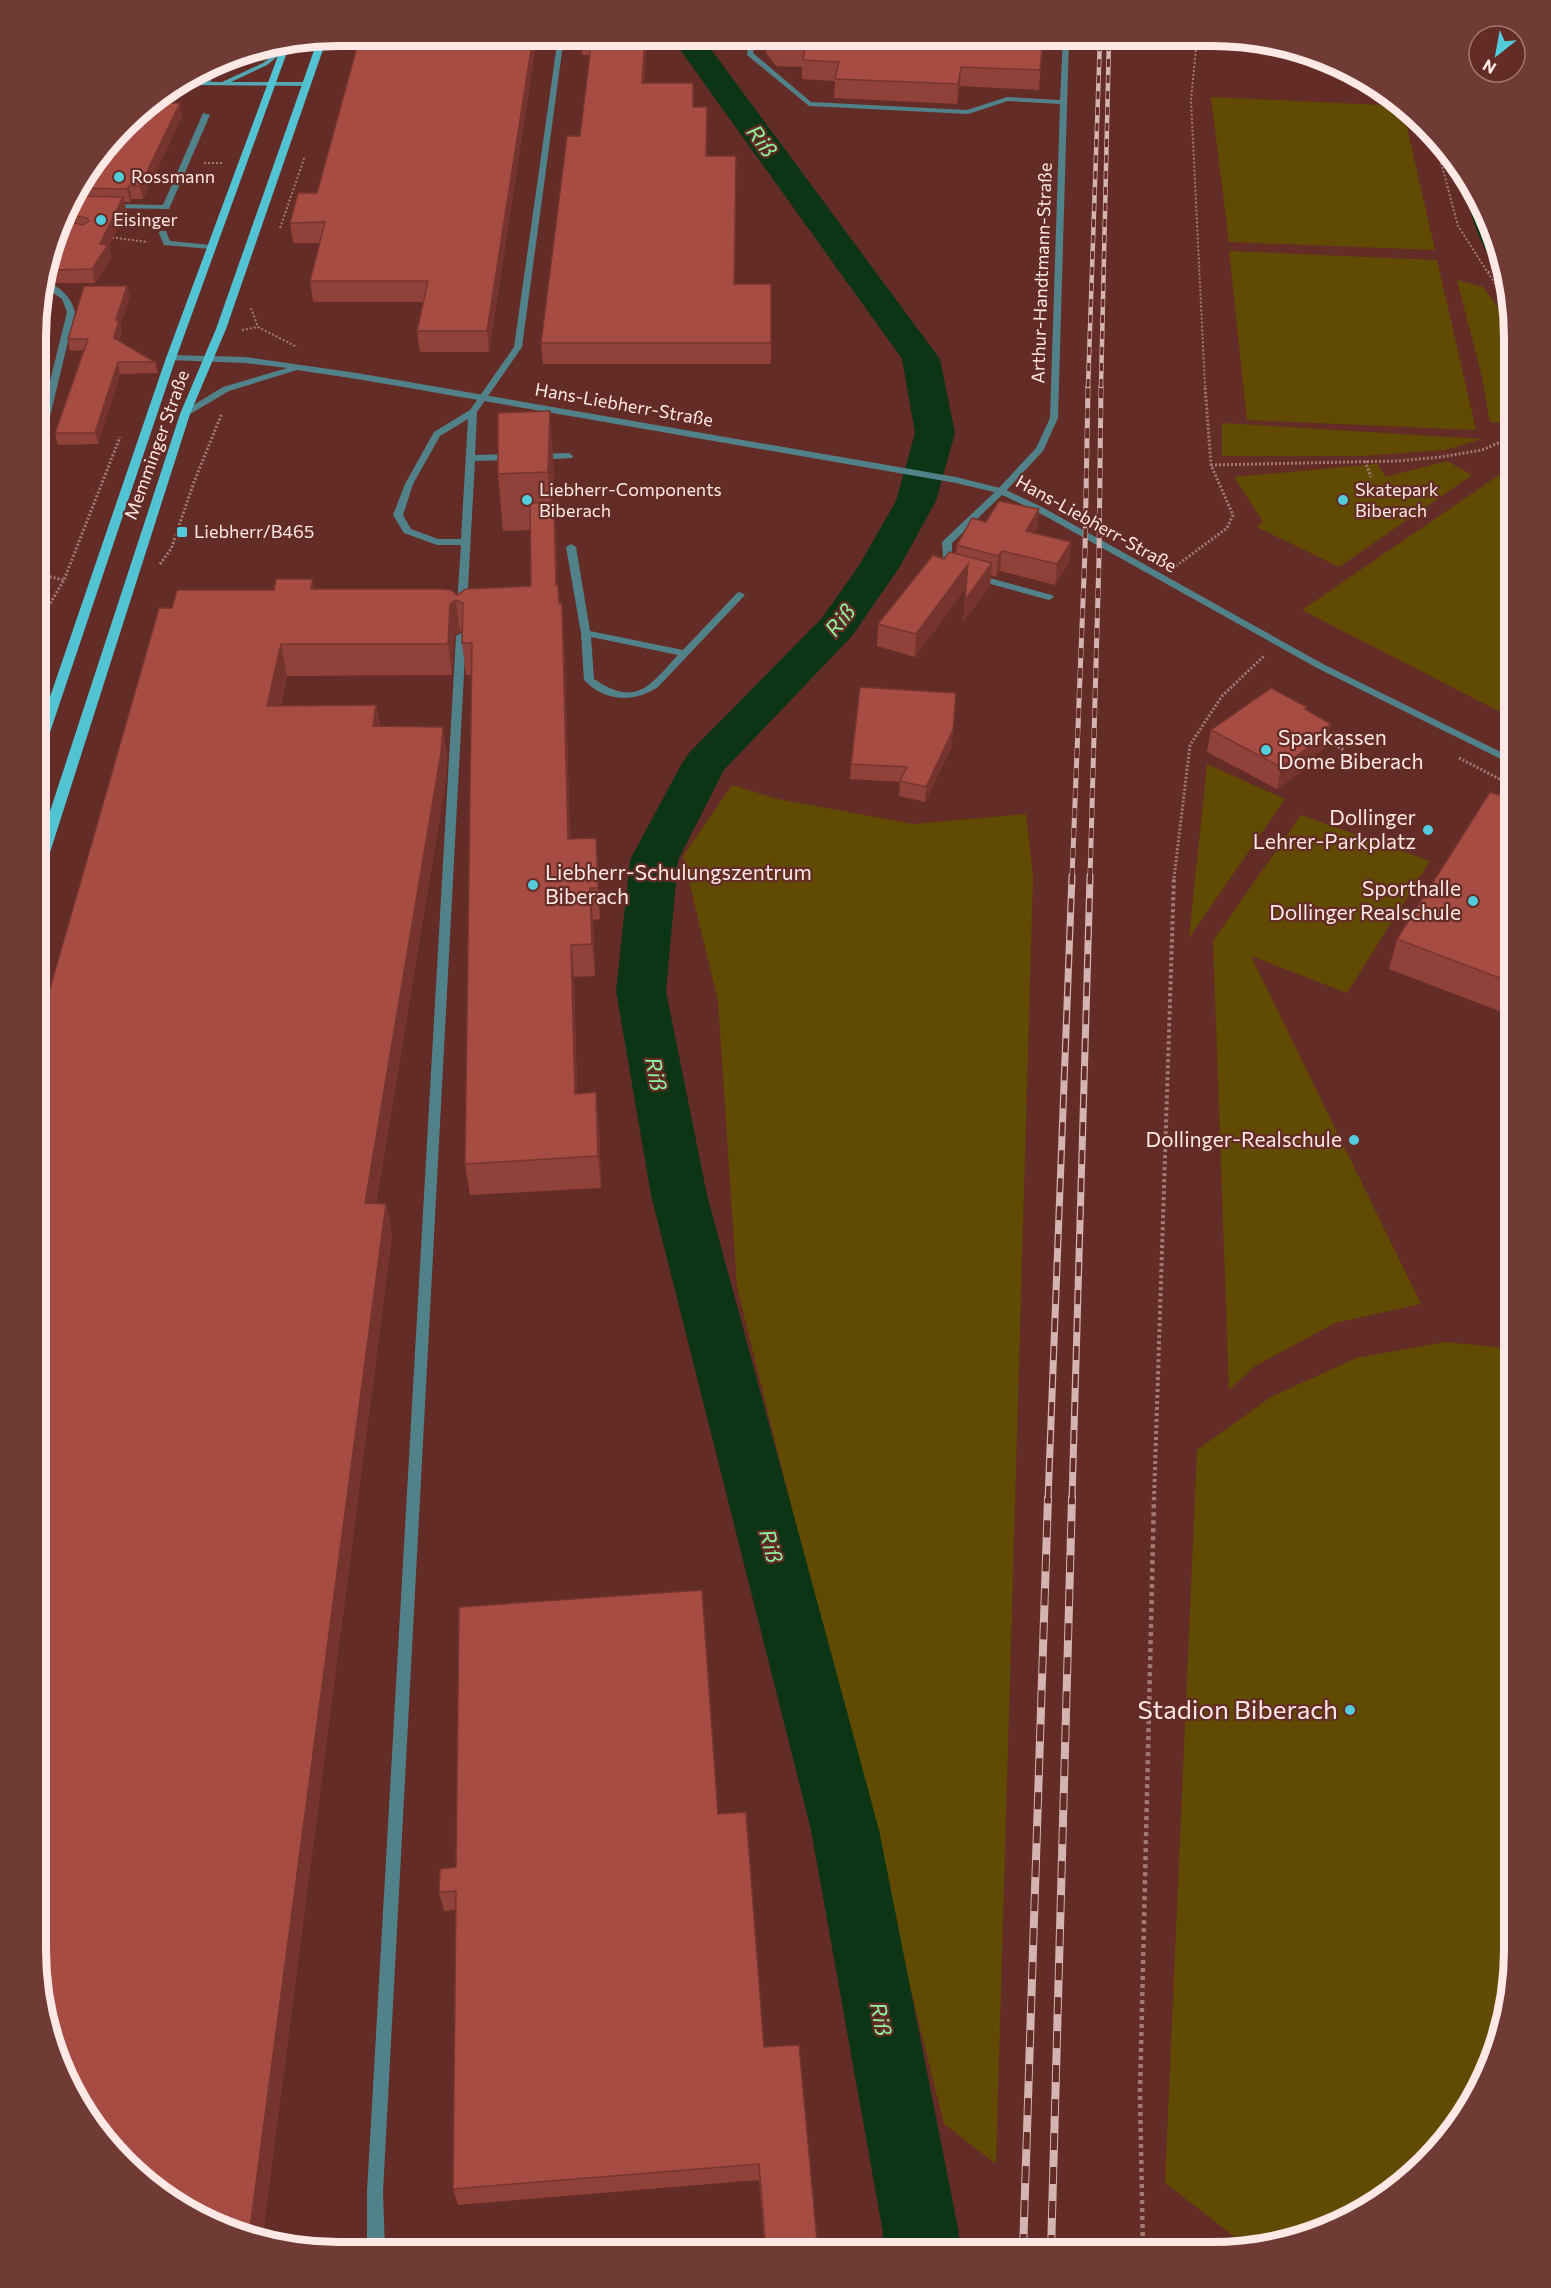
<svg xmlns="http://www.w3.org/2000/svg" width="1551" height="2288" font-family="Commissioner,sans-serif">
<rect width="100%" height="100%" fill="#642c26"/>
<g fill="#614a02">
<path d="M1211 97 1402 106 1435 250 1229 242Z"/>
<path d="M1229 251 1437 260 1476 430 1247 420Z"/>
<path d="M1457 280 1483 287 1514 329 1515 424 1490 422 1481 373Z"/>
<path d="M1222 423 1482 439 1445 450 1362 456H1222Z"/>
<path d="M1447 461 1472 475 1339 567 1257 527 1263 522 1234 477 1377 464 1386 477Z"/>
<path d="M1515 464 1514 719 1302 610Z"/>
<path d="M1207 764 1285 799 1189 938Z"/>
<path d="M732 785 778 799 913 824 1026 814 1033 877 996 2164 944 2124 737 1287 718 1001 683 856Z"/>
<path d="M1301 815 1430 861 1347 993 1251 956 1421 1304 1335 1323 1255 1366 1229 1390 1213 941Z"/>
<path d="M1445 1342 1515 1349 1514 1970 1499 2047 1464 2118 1412 2177 1346 2221 1291 2242 1248 2247 1165 2183 1197 1450 1271 1397 1356 1358Z"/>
</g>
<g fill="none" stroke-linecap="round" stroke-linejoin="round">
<path stroke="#0b3515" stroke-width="6" d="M1465 173C1471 214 1485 251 1510 284"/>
<path fill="#0b3515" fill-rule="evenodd" d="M671 37H702L934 351 940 359 955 433 936 501 899 568 852 636 724 770 678 860 666 991 707 1195 879 1830 959 2233 958 2251H881L883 2233 811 1830 651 1195 616 991 630 860 682 763 689 753 822 618 858 567 896 501 915 433 902 359Z"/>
<g stroke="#a37975" stroke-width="2" stroke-dasharray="2 2" stroke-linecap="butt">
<path d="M1197 38 1191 100 1205 387"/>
<path d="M343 46 347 36"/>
<path d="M1323 57 1338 65"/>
<path d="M1434 136 1458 226 1512 310"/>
<path d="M1440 153 1450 152"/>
<path d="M204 163H222"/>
<path d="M280 228 305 156"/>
<path d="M108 237 148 242"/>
<path d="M1488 272 1506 270"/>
<path d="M251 308 258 327 297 347"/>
<path d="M242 330 258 327"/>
</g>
<g stroke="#a37975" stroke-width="3" stroke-dasharray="2 2" stroke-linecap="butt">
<path d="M1365 461 1371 477"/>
<path d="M1211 465 1397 461 1441 457 1482 450 1515 436"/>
<path d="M160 564 171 549 194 482 222 413"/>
<path d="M1176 566 1227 528 1233 515 1211 465 1205 386"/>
<path d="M38 574 64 580"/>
<path d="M38 624 64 580 120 437"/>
<path d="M1324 745 1328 742 1344 750"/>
<path d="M1459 758 1515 787"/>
<path d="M1174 878 1190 745 1222 696 1264 656"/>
</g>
<g stroke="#a37975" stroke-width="4" stroke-dasharray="3 3" stroke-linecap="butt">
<path d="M38 911 46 884"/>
<path d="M1154 1500 1174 876"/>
</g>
<path stroke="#a37975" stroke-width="4.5" stroke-dasharray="4 4" stroke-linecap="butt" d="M1143 2252 1140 2093 1154 1498"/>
<g fill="#51828a" fill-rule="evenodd">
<path d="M558 37H564L522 347 477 412 475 455 513 454 517 457 513 460 475 461 467 605 462 608 457 605 461 545H437L404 533 393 515 405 484 434 432 470 410 514 347ZM468 419 461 539H438L411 529 403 515 413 484 440 436Z"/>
<path d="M750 37H756L753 53 811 102 967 110 1007 97 1060 100 1063 38H1069L1058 418 1043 451 1004 493 952 543V572H946L944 570 942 542 998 489 1036 448 1050 418 1060 104 1008 101 968 114 809 106 747 55Z"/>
<path d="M209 71 212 83 208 85 204 83 203 74Z"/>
<path d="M203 113 210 115 169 209 108 208V204H111L163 205Z"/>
<path d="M160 231H166L170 241 211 245 215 247 211 249 164 245 159 233Z"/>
<path d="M569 453 573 456 572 458 537 460 533 457 537 454Z"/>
<path d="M571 544 576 547 590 631 683 650 737 593 740 592 745 595 658 687C634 703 605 702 584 680L581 633 566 547ZM591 637 678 655C649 686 637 708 594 679Z"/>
<path d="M975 574 1052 595 1054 597 1049 600 972 579 970 577Z"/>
<path d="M461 633 466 636 383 2192 385 2250H367V2192L456 636Z"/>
</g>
<g fill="#51828a" fill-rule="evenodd">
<path d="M45 281C59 286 71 296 75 312L42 450 38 453V430L67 312 62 299 43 286Z"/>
<path d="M171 355 245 357 357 373 956 477 1004 489 1042 507 1323 664 1515 759V766L1317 668 1036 511 998 493 956 483 357 379 297 370 229 391 185 417 182 416V412L223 387 287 368 245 363 168 360V356Z"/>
</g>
<path fill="#54a7b3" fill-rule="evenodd" d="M284 47 287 49 286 50 267 65 231 82H310V86L183 85 189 82H222L263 63Z"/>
<g fill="#52c3d3" fill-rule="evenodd">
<path d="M327 38 226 329 190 414 45 868 38 872V848L180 414 216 329 318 39Z"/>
<path d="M290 44 176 358 44 750 38 754V732L166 358 282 45Z"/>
</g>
<g stroke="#d4b4b0" stroke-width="4.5">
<g id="rail-far3">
<path d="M1088 387 1100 38"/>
<path d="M1101 387 1109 38"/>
</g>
</g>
<g stroke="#d4b4b0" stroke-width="5">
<g id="rail-far2">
<path d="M1072 878 1085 551 1088 386"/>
<path d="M1090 878 1099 558 1101 386"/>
</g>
</g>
<g stroke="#d4b4b0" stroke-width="7">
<g id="rail-far1">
<path d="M1048 1500 1072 876"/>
<path d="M1072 1500 1090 876"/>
</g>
</g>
<g stroke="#d4b4b0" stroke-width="8">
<g id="rail">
<path d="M1023 2251 1048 1498"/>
<path d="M1051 2252 1072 1498"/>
</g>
</g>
<use href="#rail-far3" stroke="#642c26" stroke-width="3" stroke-dasharray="8" stroke-linecap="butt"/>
<use href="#rail-far2" stroke="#642c26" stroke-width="4" stroke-dasharray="10" stroke-linecap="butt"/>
<use href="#rail-far1" stroke="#642c26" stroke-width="4.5" stroke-dasharray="14" stroke-linecap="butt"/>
<use href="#rail" stroke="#642c26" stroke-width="6" stroke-dasharray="17" stroke-linecap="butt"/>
</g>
<g fill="#904139">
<path d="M360 36 537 37 489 352H420L417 331 423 302H313L310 281 320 243H293L290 223 317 193Z"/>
<path d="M581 37H647L644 83 694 107 707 127V156L736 177 735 284H771V364H543L541 343 580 136 590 55H582Z"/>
<path d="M766 37 1043 38 1039 90 960 86 957 104 834 98 835 81 802 79V67L776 66 766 53Z"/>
<path d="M182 116 143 199H132L130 202H124L126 210 109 246 111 259 95 283H55L45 279 76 187Z"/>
<path d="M127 286 130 297 120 325 122 331 119 341 155 362 158 373 120 374 98 444 58 445 55 433 84 350 70 351 68 339Z"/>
<path d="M554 467 553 502 556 533 557 585 564 635 570 839 596 838 598 870 600 919 593 920 595 976 574 977 577 1093 599 1124 601 1188 470 1195 465 1164 472 675H466L462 643 463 632 460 631 454 636 452 675 287 676 281 706 376 705 380 726 443 727 447 758 445 785 376 1204H386L392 1235 262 2240 172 608 315 589 457 595 531 586 530 530 503 531 498 474Z"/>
<path d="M1039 509 1037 530 1035 533 1071 542 1069 562 1055 585 1000 571 996 577 991 575 990 586 963 622 966 587 915 657 877 646 878 624 944 559 956 554 957 545 986 522Z"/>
<path d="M1307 710 1326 747 1307 761 1306 768 1277 789 1207 752 1211 730Z"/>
<path d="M952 746 925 802 899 796 900 782 850 779 851 764Z"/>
<path d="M1515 800V1017L1389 969 1397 939Z"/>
<path d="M718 1814 764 2047 818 2251H765L759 2180 458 2205 453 2189 456 1910 444 1911 439 1892 456 1867Z"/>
</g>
<g fill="#75352e">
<path d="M533 37H537L489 352 487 331Z"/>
<path d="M645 37H647L643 103 642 83Z"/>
<path d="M961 67 960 86 957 104 958 84Z"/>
<path d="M180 103 182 116 143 199 140 186Z"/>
<path d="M736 156V177L734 305V284Z"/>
<path d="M129 186 132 199 130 202 127 189Z"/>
<path d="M123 197 126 210 109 246 111 259 95 283 92 269 100 244Z"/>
<path d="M127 286 130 297 120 325 122 331 116 349 114 338 116 320Z"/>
<path d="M118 362 120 374 98 444 95 433Z"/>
<path d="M550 411 554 467 553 529 548 472Z"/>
<path d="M40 492 44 507 38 520V496Z"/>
<path d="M554 502 556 533 558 617 556 585Z"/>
<path d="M1039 509 1037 530 1024 552 1026 531Z"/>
<path d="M1071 542 1069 562 1055 585 1057 564Z"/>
<path d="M1002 551 1000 571 996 577 998 556Z"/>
<path d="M992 563 990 586 963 622 965 600Z"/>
<path d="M968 564 967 587 915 657 916 634Z"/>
<path d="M313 579 319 610 311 589Z"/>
<path d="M456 600 460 631 454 636 452 675 448 644 450 604Z"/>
<path d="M562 603 564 635 571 871 568 839Z"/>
<path d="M281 644 287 676 274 737 267 706Z"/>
<path d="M376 705 381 737 373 726Z"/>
<path d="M1331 724 1326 747 1307 761 1306 768 1277 789 1281 767 1305 743Z"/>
<path d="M443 727 447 758 445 785 371 1235 365 1203Z"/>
<path d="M953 730 952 746 925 802 926 787Z"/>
<path d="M596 838 598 870 600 919 598 888Z"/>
<path d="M590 888 593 920 595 976 592 944Z"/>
<path d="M571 945 574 977 578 1125 575 1094Z"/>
<path d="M596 1092 599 1124 601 1188 598 1156Z"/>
<path d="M386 1204 392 1235 262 2240 249 2236Z"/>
</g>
<g fill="#a74c42" stroke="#75352e" stroke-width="1.5">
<path d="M360 36 533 37 487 331H417L428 281H310L325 222 290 223 298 193H317Z"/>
<path d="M592 37H645L642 83H693V107H707L706 156H736L734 284H771V343H541L567 136H580Z"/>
<path d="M769 37 1043 38 1040 70 961 67 958 84 835 79 839 62 803 60 805 48 776 46Z"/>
<path d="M153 103H180L140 186H129L127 189 76 188 139 111Z"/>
<path d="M73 196 123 197 100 244 108 245 92 269 52 270 49 268 65 221 83 225 89 221 87 218 67 214Z"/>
<path d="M84 286H127L116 320H119L114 338 155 362H118L95 433H55L88 339H68Z"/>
<path d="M550 411 548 472 498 474V413Z"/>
<path d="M999 501 1039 509 1026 531 1071 542 1057 564 1002 551 998 556 957 545 972 518 986 522Z"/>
<path d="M554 502 556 585H558L559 603H562L568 839 596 838 598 888H590L592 944 571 945 575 1094 596 1092 598 1156 465 1164 472 643H462L463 603 456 600 450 604 448 644H281L267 706 376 705 373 726 443 727 441 753 365 1203 386 1204 249 2236 223 2229 154 2190 99 2134 67 2083 42 2009 36 1950 37 1034 159 608H172L177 590H274L276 579H313L311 589H440L451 590 457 595 466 589 531 586 530 503Z"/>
<path d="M949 552 992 563 965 600 968 564 916 634 878 624 933 555 944 559Z"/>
<path d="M860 687 956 693 953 730 926 787 900 781 907 767 851 764Z"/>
<path d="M1271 688 1307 707 1305 709 1331 724 1305 743 1310 746 1281 767 1211 730Z"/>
<path d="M1490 792 1515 800V984L1397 939Z"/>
<path d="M702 1590 718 1814 746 1812 764 2047 799 2045 818 2251H766L759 2164 453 2189 456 1891 439 1892 440 1869 456 1867 459 1607Z"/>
</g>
<g fill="#53cbdb" stroke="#642c26" stroke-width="2">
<circle cx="119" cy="177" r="6"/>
<circle cx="101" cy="220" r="6"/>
<circle cx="527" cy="500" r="6"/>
<circle cx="1343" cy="500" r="6"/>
<rect x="176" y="526" width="12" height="12" rx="3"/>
<circle cx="1266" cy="750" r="6"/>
<circle cx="1428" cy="830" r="6"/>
<circle cx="533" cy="885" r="6"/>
<circle cx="1473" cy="901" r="6"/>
<circle cx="1354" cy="1140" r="6"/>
<circle cx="1350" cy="1710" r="6"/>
</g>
<g text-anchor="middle" stroke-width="4.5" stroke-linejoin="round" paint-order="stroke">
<g font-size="18" fill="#fee8e5" stroke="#642c26" text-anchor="start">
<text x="131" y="183">Rossmann</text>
<text x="113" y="226">Eisinger</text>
<text x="539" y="496">Liebherr-Components<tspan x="539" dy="21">Biberach</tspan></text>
<text x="1355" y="496">Skatepark<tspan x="1355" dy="21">Biberach</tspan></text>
<text x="194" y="538">Liebherr/B465</text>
</g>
<g font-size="18" fill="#fee8e5" stroke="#642c26">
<text transform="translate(1042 273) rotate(-88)" y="6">Arthur-Handtmann-Straße</text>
<text transform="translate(624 405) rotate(10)" y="6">Hans-Liebherr-Straße</text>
<text transform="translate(157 445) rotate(-70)" y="6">Memminger Straße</text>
<text transform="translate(1096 524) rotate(29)" y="6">Hans-Liebherr-Straße</text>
</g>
<g font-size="21" fill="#fee8e5" stroke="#642c26" text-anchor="end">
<text x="1278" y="745" text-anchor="start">Sparkassen<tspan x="1278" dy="24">Dome Biberach</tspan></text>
<text x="1416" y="825">Dollinger<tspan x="1416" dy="24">Lehrer-Parkplatz</tspan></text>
<text x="545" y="880" text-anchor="start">Liebherr-Schulungszentrum<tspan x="545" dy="24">Biberach</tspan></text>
<text x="1461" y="896">Sporthalle<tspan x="1461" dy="24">Dollinger Realschule</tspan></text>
<text x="1342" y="1147">Dollinger-Realschule</text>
</g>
<g font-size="22" font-style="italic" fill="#8df39e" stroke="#642c26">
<text transform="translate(762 141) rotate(54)" y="8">Riß</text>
<text transform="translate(840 620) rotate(-51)" y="8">Riß</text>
<text transform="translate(656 1074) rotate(79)" y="8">Riß</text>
<text transform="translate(771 1546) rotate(75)" y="8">Riß</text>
<text transform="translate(881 2019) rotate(79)" y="8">Riß</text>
</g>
<g font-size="26" fill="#fee8e5" stroke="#642c26" text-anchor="end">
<text x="1338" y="1719">Stadion Biberach</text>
</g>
</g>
<path d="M0 0H1551V2288H0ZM338 46H1212A292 292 0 0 1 1504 338V1950A292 292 0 0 1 1212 2242H338A292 292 0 0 1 46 1950V338A292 292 0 0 1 338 46Z" fill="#703b35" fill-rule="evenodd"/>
<path fill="none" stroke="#fee8e5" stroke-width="8" d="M338 46H1212A292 292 0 0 1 1504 338V1950A292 292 0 0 1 1212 2242H338A292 292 0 0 1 46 1950V338A292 292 0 0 1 338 46Z"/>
<g transform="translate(1497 54) rotate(211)"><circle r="28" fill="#642c26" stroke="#a27772" stroke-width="1.5"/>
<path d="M0-4.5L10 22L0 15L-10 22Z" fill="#53cbdb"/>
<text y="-9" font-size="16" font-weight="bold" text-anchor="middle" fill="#fee8e5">N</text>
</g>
</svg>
